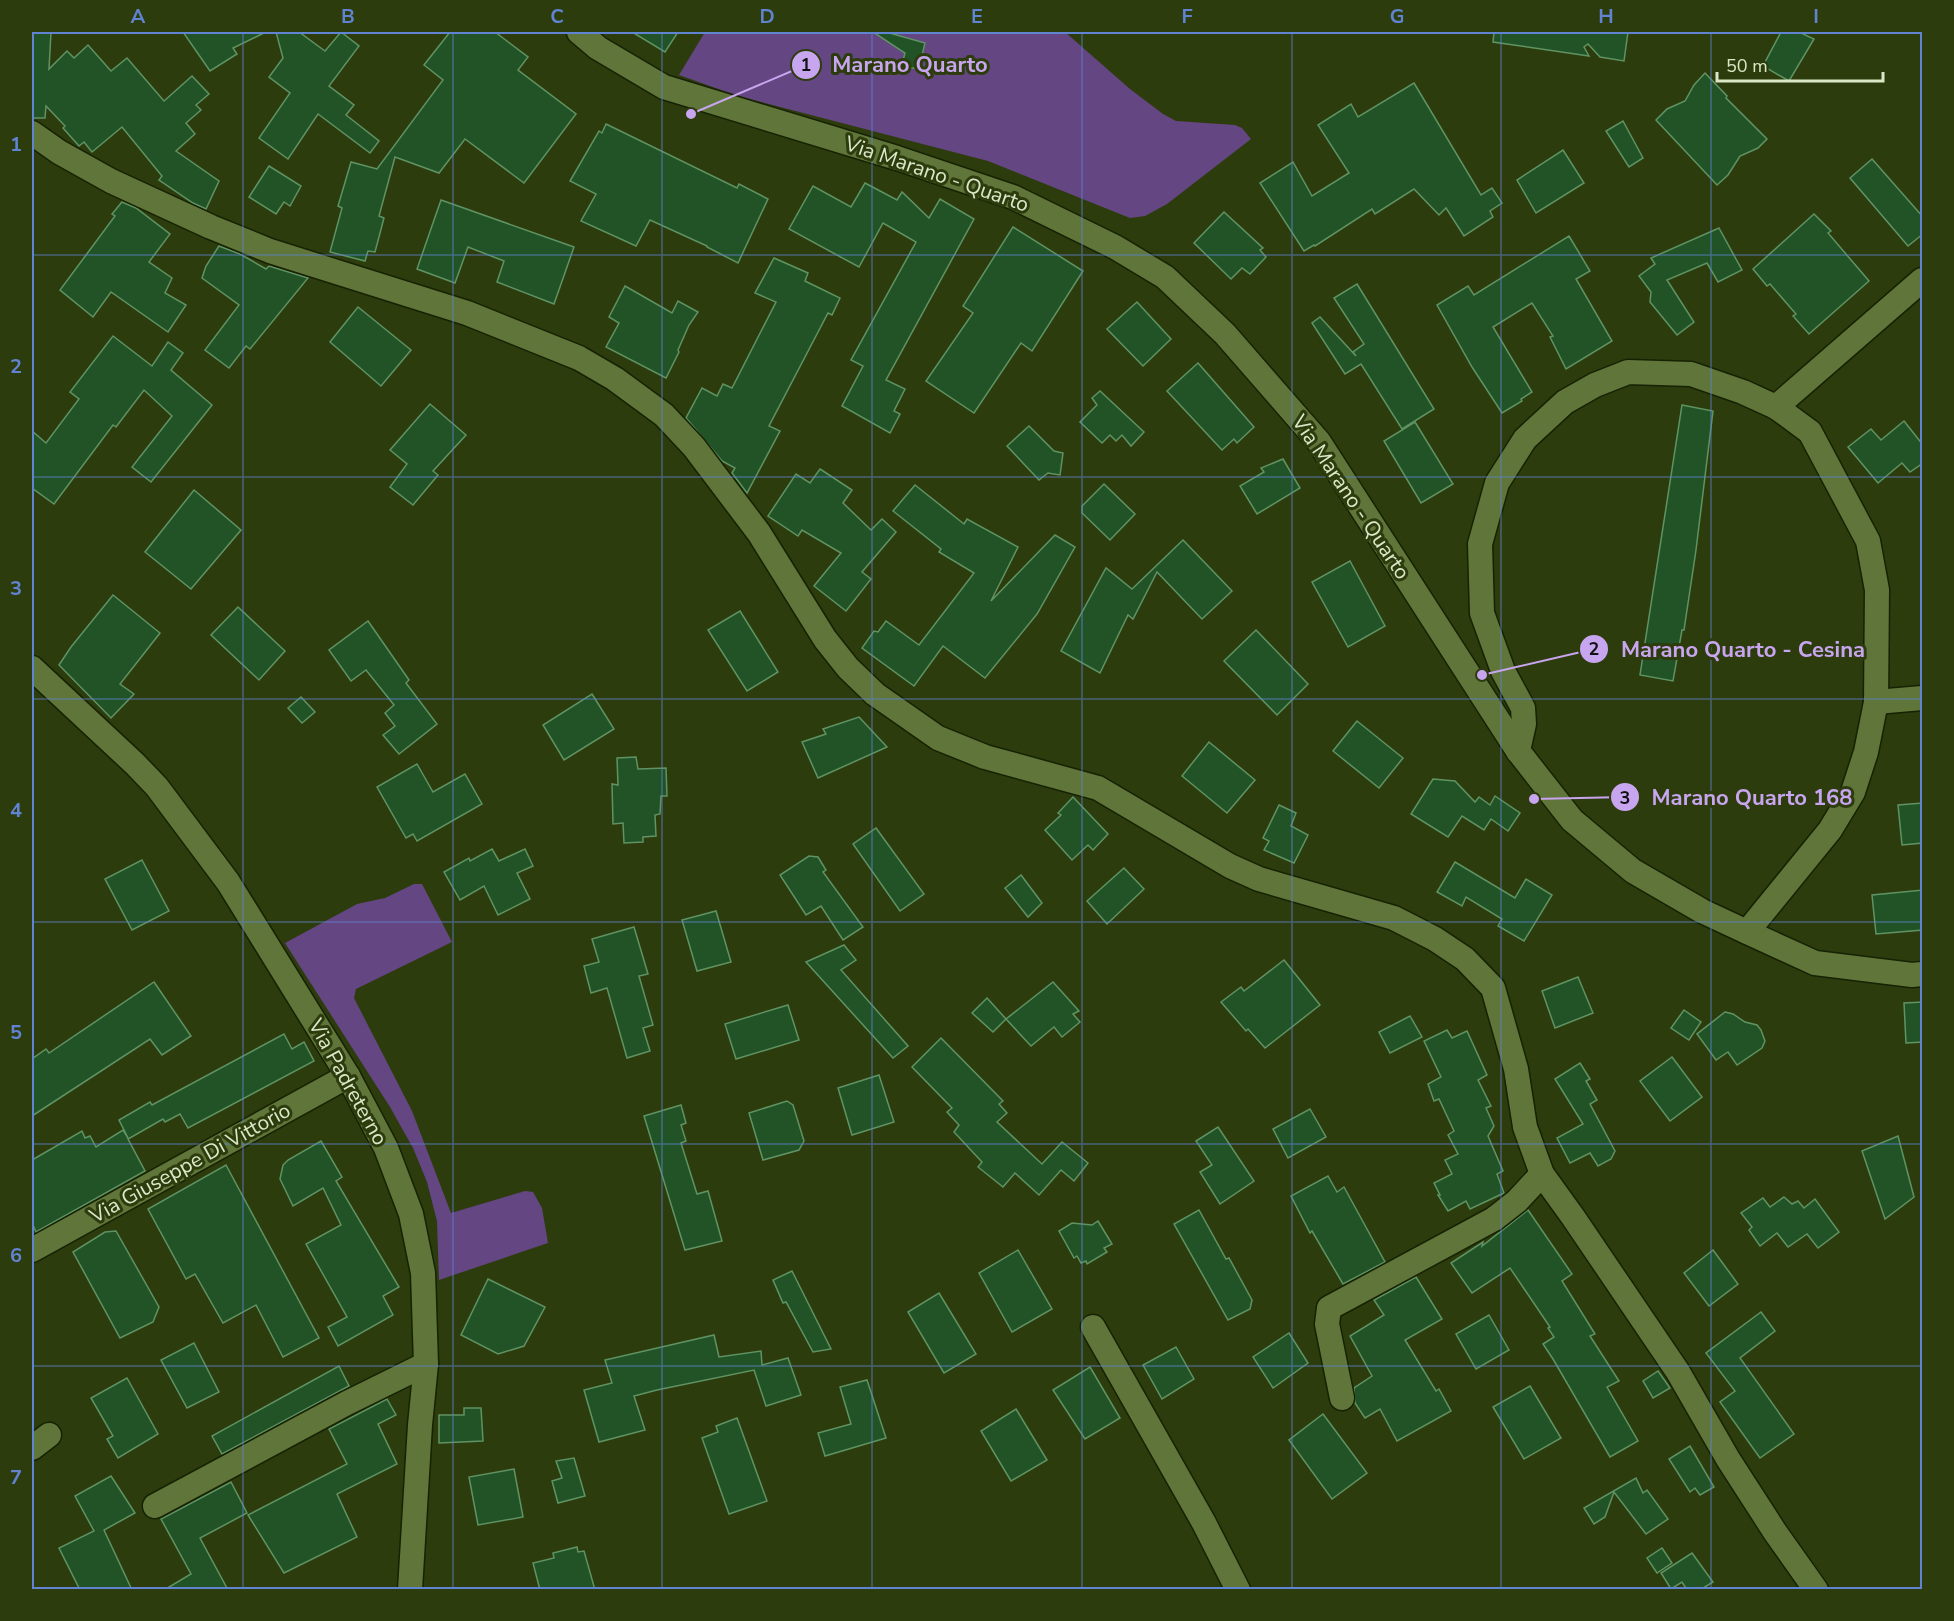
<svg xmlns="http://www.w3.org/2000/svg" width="1954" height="1621" font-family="'Nunito Sans',sans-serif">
<rect width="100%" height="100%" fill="#2d3c0d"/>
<g fill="#644682">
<path d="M705 32H1065L1130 89 1163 114 1176 121 1235 125 1242 128 1251 139 1167 204 1145 216 1130 218 988 161 738 96 679 75Z"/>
<path d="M414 884H422L452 942 356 989 354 998 412 1111 451 1213 525 1191 533 1192 542 1208 548 1243 439 1280 437 1221 427 1182 413 1148 390 1107 285 943 357 904 385 898Z"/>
</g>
<g fill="#215327" stroke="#609363" stroke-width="1.5">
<path d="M32 32H51L49 69 67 51 74 58 88 45 111 71 127 58 164 101 192 76 209 94 196 105 201 110 186 123 195 134 176 151 219 181 206 209 193 203 159 180 162 176 122 127 92 152 84 142 79 146 63 128 65 126 46 106 45 118H32Z"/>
<path d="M183 32H266L233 48 237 54 210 71Z"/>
<path d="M276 32H299L325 51 341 32 359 46 329 86 354 105 346 115 379 141 370 153 318 114 288 159 259 138 290 93 269 77 283 58Z"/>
<path d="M450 32H495L528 57 518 70 576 114 524 183 465 139 439 173 395 157 379 216 384 218 375 252 368 251 365 261 330 252 342 208 338 206 351 162 377 169 443 80 424 65Z"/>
<path d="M632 32H678L665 52Z"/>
<path d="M873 32H886L925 43 919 68H901L905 53Z"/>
<path d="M1494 32H1628L1624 61 1600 57 1588 44 1584 47 1589 56 1493 42Z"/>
<path d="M1781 32H1799L1814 39 1789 81 1763 66Z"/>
<path d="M1705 73 1727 96 1726 98 1767 139 1758 148 1740 156 1728 175 1717 185 1656 120 1667 109 1685 101 1694 85Z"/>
<path d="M1414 83 1481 195 1492 188 1502 203 1490 211 1493 217 1464 236 1446 208 1439 215 1414 189 1375 214 1372 209 1315 246 1314 245 1304 251 1260 183 1293 162 1312 196 1349 173 1318 125 1351 104 1358 117Z"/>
<path d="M1623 121 1643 158 1629 167 1606 131Z"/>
<path d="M606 124 737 188 739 184 768 199 738 263 707 247V246L650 220 636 246 581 221 596 194 570 181 599 131 602 133Z"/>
<path d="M1563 150 1584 183 1536 213 1517 180Z"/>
<path d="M1872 159 1923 217V234L1908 246 1850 178Z"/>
<path d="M269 166 301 186 290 206 284 202 276 214 249 197Z"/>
<path d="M865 183 897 200 902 192 929 218 940 199 974 219 886 380 905 389 894 411 900 414 890 433 842 406 863 366 851 360 916 242 883 223 859 267 789 229 813 186 851 207Z"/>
<path d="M441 200 574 247 554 304 497 282 504 261 468 247 455 283 417 269Z"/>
<path d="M122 202 136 208 170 234 149 262 172 278 165 293 186 305 168 332 111 292 93 317 60 290 115 216 112 214Z"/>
<path d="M1224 212 1263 248 1260 250 1266 257 1250 274 1242 268 1231 279 1194 243Z"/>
<path d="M1814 214 1831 231 1828 233 1869 281 1809 334 1793 316 1796 314 1770 284 1767 286 1753 269Z"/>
<path d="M1013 227 1083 271 1032 351 1021 343 974 413 926 381 973 313 963 306Z"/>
<path d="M1719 228 1742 270 1718 282 1707 263 1667 280 1694 322 1677 335 1650 302 1651 292 1639 276 1655 264 1651 258Z"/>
<path d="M1569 236 1590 271 1576 279 1612 341 1566 369 1550 337 1553 336 1532 303 1493 327 1532 392 1521 399 1522 401 1502 413 1472 367 1437 305 1468 286 1474 295Z"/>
<path d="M219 246 240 254 266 269 269 266 308 278 250 349 246 346 229 368 205 350 239 305 202 278 206 266Z"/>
<path d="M774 258 808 273 805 281 840 298 832 315 828 313 769 426 780 431 747 493 732 473 735 468 722 461 686 418 702 388 717 396 723 384 732 388 776 302 755 293Z"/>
<path d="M1357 284 1434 409 1402 429 1361 364 1345 374 1312 323 1320 317 1356 356 1353 352 1364 344 1334 298Z"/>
<path d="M625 286 672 313 678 301 698 312 689 325 678 350 679 352 666 378 606 347 619 323 609 317Z"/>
<path d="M1137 302 1171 339 1143 366 1107 329Z"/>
<path d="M358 307 411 350 381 386 330 342Z"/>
<path d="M113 336 152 366 168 342 183 353 171 370 212 405 151 482 132 467 172 416 144 390 116 427 113 425 54 504 32 488V431L46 443 79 399 70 392Z"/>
<path d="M1198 363 1254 427 1237 443 1234 439 1222 450 1167 391Z"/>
<path d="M1100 391 1144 432 1131 446 1122 435 1116 441 1110 435 1102 443 1080 422 1097 405 1092 398Z"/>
<path d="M430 404 466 435 433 471 438 475 413 505 390 487 407 464 390 450Z"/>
<path d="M1682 405 1713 411 1696 550 1684 630H1682L1673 681 1640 675Z"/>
<path d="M1904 421 1923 445V463L1910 472 1902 463 1878 483 1848 447 1871 429 1881 440Z"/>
<path d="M1415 422 1453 484 1421 503 1384 441Z"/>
<path d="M1029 426 1054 451 1063 453 1060 475 1048 473 1039 480 1007 446Z"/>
<path d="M1283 459 1300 488 1257 514 1240 486 1264 472 1261 468Z"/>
<path d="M820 469 852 490 843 503 871 530 882 519 896 532 862 572 871 579 846 611 814 586 841 553 802 530 798 536 768 516 796 474 810 483Z"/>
<path d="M1104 484 1135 514 1110 540 1082 513V506Z"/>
<path d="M915 485 964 524 967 519 1018 547 991 601 1055 535 1075 547 1037 614 985 678 943 646 914 686 862 648 874 631 878 632 886 621 919 645 974 573 939 552 941 549 893 511Z"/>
<path d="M194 490 241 530 191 589 145 552Z"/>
<path d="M1183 540 1232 591 1202 619 1157 572 1133 619 1128 615 1100 673 1061 651 1106 568 1132 589Z"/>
<path d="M1350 561 1385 626 1348 647 1312 582Z"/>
<path d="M113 595 160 633 120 684 134 694 111 718 59 665 71 647Z"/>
<path d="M238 607 285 651 259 680 211 635Z"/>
<path d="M740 611 778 672 747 691 708 630Z"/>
<path d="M368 621 409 680 406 683 437 724 399 754 383 735 395 726 385 713 394 705 366 670 351 681 329 650Z"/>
<path d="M1256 630 1308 684 1277 715 1224 661Z"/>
<path d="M592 694 614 729 564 760 543 725Z"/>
<path d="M301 697 315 712 302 723 288 708Z"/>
<path d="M859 717 887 747 818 778 802 742 826 734 823 729Z"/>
<path d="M1357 721 1403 758 1379 788 1333 751Z"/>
<path d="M1209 742 1255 780 1227 813 1182 776Z"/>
<path d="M636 757 638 769 666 768 667 796H661L660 814 655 815 656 836 643 837V842L624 843 623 823 613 824 612 784 618 785 617 758Z"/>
<path d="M417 764 433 792 465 774 482 804 417 841 413 834 406 838 377 787Z"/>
<path d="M1433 779 1455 781 1475 802 1479 797 1490 805 1495 796 1520 813 1508 831 1491 819 1484 830 1462 816 1448 837 1411 814Z"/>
<path d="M1073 797 1108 834 1093 850 1088 845 1072 860 1045 830 1061 815 1058 813Z"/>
<path d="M1923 803V843L1902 845 1898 805Z"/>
<path d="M1279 805 1296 813 1291 826 1308 835 1294 863 1264 850 1269 841 1263 838Z"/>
<path d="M876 828 924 894 900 911 853 844Z"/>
<path d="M492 849 499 861 525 849 533 866 517 873 530 899 498 915 484 886 460 900 444 872 469 858 470 861Z"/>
<path d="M809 856 818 857 826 870 823 872 863 927 843 940 821 906 806 915 780 875Z"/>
<path d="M142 860 169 911 132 930 105 879Z"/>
<path d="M1455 862 1515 898 1526 879 1552 895 1524 941 1498 926 1502 919 1466 897 1462 906 1437 892Z"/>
<path d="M1124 868 1144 889 1107 924 1087 901Z"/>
<path d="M1021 875 1042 903 1028 917 1005 888Z"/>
<path d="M1923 890V930L1876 934 1872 895Z"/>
<path d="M716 911 731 962 697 971 682 920Z"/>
<path d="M634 927 648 974 639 976 653 1025 643 1028 650 1051 627 1058 607 988 591 993 584 966 599 962 592 939Z"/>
<path d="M844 945 856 960 841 970 908 1046 893 1058 806 962Z"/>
<path d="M1284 960 1320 1005 1265 1048 1248 1029 1246 1031 1221 1002 1241 987 1244 991Z"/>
<path d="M1578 977 1593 1013 1555 1028 1542 991Z"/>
<path d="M154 982 191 1036 162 1055 150 1039 32 1116V1059L46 1049 49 1053Z"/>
<path d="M1053 982 1079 1011 1073 1014 1080 1022 1062 1037 1054 1027 1031 1046 1006 1019Z"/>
<path d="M987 998 1006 1019 993 1032 972 1013Z"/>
<path d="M1923 1002V1042L1906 1043 1904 1003Z"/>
<path d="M788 1005 799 1040 736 1059 725 1024Z"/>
<path d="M1684 1010 1701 1022 1689 1040 1671 1028Z"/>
<path d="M1725 1012 1733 1014 1745 1022 1757 1025 1761 1030 1765 1041 1762 1048 1737 1065 1728 1052 1716 1060 1697 1034Z"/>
<path d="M1410 1016 1422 1037 1390 1053 1379 1032Z"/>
<path d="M1447 1030 1452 1038 1467 1031 1487 1075 1478 1080 1491 1106 1486 1108 1494 1126 1488 1136 1503 1171 1497 1174 1504 1193 1470 1209 1466 1201 1448 1211 1438 1195H1440L1434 1183 1452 1174 1445 1160 1458 1154 1448 1135 1454 1131 1439 1099 1434 1101 1428 1084 1441 1077 1424 1041Z"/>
<path d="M284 1034 292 1049 304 1042 314 1061 188 1128 180 1114 165 1122 163 1119 128 1139 145 1171 36 1232 32 1223V1160L82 1131 85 1138 90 1136 96 1147 123 1130 128 1138 119 1120 150 1102 152 1105Z"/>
<path d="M941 1038 1003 1101 999 1104 1007 1113 997 1122 1042 1164 1062 1142 1088 1163 1074 1181 1061 1170 1039 1195 1015 1173 1003 1187 978 1167 982 1162 954 1132 959 1125 947 1112 952 1108 912 1067Z"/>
<path d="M1672 1057 1702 1097 1670 1121 1640 1081Z"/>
<path d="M1580 1063 1590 1079 1586 1081 1597 1100 1590 1104 1615 1151 1611 1159 1598 1166 1590 1153 1570 1163 1557 1138 1583 1124 1555 1079Z"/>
<path d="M879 1075 894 1122 852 1135 838 1088Z"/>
<path d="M787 1101 793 1105 804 1141 799 1150 763 1160 749 1113Z"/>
<path d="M681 1105 686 1123 681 1125 686 1141 681 1143 697 1194 708 1191 722 1241 685 1250 644 1116Z"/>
<path d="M1310 1109 1326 1137 1288 1158 1273 1129Z"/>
<path d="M1218 1127 1254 1181 1220 1204 1200 1172 1212 1165 1196 1141Z"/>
<path d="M1898 1136 1914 1197 1885 1219 1862 1151Z"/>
<path d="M321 1141 342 1177 336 1181 399 1287 383 1296 393 1315 338 1346 328 1327 347 1317 306 1244 341 1225 323 1188 293 1206 280 1179 283 1165 288 1160Z"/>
<path d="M226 1165 319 1338 283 1357 256 1305 223 1323 195 1274 186 1279 148 1209Z"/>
<path d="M1328 1176 1337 1192 1344 1187 1385 1262 1343 1284 1312 1231 1310 1233 1291 1196Z"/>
<path d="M1784 1197 1792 1204 1798 1201 1804 1208 1815 1199 1839 1232 1818 1248 1807 1234 1788 1247 1777 1233 1760 1246 1749 1230 1752 1227 1741 1213 1763 1198 1770 1207Z"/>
<path d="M1199 1210 1226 1259 1229 1258 1252 1300 1250 1309 1228 1320 1174 1224Z"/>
<path d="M1528 1210 1572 1274 1562 1281 1595 1334 1590 1336 1619 1381 1607 1387 1638 1441 1610 1457 1553 1359 1543 1344 1554 1337 1548 1328 1550 1327 1510 1268 1472 1293 1451 1263 1483 1242 1482 1246Z"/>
<path d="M1098 1221 1112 1244 1104 1248 1107 1252 1087 1264 1086 1261 1081 1263 1077 1256 1074 1258 1059 1231 1072 1223 1092 1225Z"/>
<path d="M116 1231 159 1307 153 1322 120 1338 73 1252 105 1232Z"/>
<path d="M1018 1250 1052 1309 1012 1332 979 1273Z"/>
<path d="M1713 1250 1738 1284 1709 1306 1684 1273Z"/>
<path d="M792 1271 831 1349 813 1352 786 1302 783 1303 773 1280Z"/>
<path d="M1416 1277 1442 1319 1405 1340 1436 1391 1439 1389 1451 1411 1397 1441 1380 1409 1365 1418 1355 1403 1354 1388 1372 1376 1350 1336 1384 1315 1374 1300Z"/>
<path d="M488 1279 545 1307 524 1346 498 1354 461 1335Z"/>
<path d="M939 1293 976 1354 944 1373 908 1312Z"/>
<path d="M1761 1312 1775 1331 1740 1358 1794 1434 1760 1458 1720 1402 1735 1391 1706 1353Z"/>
<path d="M1489 1315 1509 1350 1476 1369 1456 1334Z"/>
<path d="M1289 1333 1308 1363 1273 1388 1253 1357Z"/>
<path d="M714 1335 719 1357 761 1351 762 1365 788 1358 801 1395 766 1406 754 1370 657 1390 634 1396 645 1430 599 1442 584 1390 612 1383 605 1360Z"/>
<path d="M194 1343 219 1392 187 1408 161 1360Z"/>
<path d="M1176 1347 1194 1379 1162 1399 1143 1365Z"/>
<path d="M339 1366 349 1386 222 1454 212 1436Z"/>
<path d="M1090 1367 1120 1418 1085 1439 1053 1390Z"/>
<path d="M1658 1371 1670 1388 1653 1398 1643 1381Z"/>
<path d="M127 1378 158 1434 118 1458 107 1439 113 1436 91 1398Z"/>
<path d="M867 1380 886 1438 825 1456 818 1433 851 1424 840 1387Z"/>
<path d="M1530 1386 1561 1438 1524 1459 1493 1407Z"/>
<path d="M387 1399 396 1415 378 1424 397 1464 337 1494 357 1537 284 1573 248 1515 347 1464 329 1429Z"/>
<path d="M464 1408H481L483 1441 439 1443V1415H464Z"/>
<path d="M1016 1409 1047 1460 1011 1481 981 1431Z"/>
<path d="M1323 1414 1367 1473 1332 1499 1289 1440Z"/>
<path d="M737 1418 767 1501 729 1514 702 1438 718 1432 716 1426Z"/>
<path d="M1690 1446 1714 1487 1700 1495 1695 1488 1690 1492 1669 1459Z"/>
<path d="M574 1458 585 1496 558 1503 552 1481 562 1478 556 1461Z"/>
<path d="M514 1469 523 1517 478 1525 469 1477Z"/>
<path d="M111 1476 135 1513 104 1530 132 1590H80L59 1548 94 1531 75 1496Z"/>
<path d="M1636 1478 1643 1493 1647 1490 1668 1519 1646 1534 1614 1492 1605 1517 1594 1524 1584 1508Z"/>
<path d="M231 1482 247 1513 200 1538 228 1590H164L191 1574 161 1519Z"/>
<path d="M577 1547 578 1552 584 1551 595 1590H540L533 1563 554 1558 553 1553Z"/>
<path d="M1662 1548 1672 1563 1657 1573 1647 1558Z"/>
<path d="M1692 1553 1713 1582 1700 1590H1687L1682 1582 1671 1589 1661 1573Z"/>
</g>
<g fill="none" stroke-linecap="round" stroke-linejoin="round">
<g stroke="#172203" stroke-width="27">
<g id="street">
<path d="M579 32 598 48 664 87 897 158 1013 197 1115 247 1165 277 1225 334 1319 442 1518 751 1572 820 1633 871 1702 911 1747 932 1815 963 1912 975 1922 974"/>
<path d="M32 133 59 152 111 181 211 227 270 251 467 313 579 358 615 379 664 415 694 447 759 533 825 639 848 668 875 694 938 738 985 757 1098 788 1230 866 1259 879 1394 918 1435 939 1465 959 1493 988 1516 1069 1525 1127 1542 1174 1573 1217 1678 1372 1728 1459 1775 1532 1816 1590"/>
<path d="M1776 407 1922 280"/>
<path d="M32 668 135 764 157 787 228 882 348 1076 386 1148 411 1214 423 1273 426 1364 420 1425 410 1590"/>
<path d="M1876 702 1922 698"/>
<path d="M1518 751 1524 724 1523 708 1503 671 1482 613 1480 544 1497 483 1525 439 1565 402 1595 385 1628 372 1691 374 1743 392 1776 407 1810 432 1868 541 1877 590 1876 702 1866 752 1853 792 1830 830 1747 932"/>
<path d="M32 1250 348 1076"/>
<path d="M1093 1327 1204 1523 1238 1590"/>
<path d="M1342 1398 1327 1324 1329 1308 1494 1219 1517 1201 1542 1174"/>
<path d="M32 1448 49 1435"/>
<path d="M155 1506 347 1403 426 1364"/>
</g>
</g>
<use href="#street" stroke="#5f7539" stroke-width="24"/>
</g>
<path fill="none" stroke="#6084d2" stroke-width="1.5" stroke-opacity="0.55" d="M243 32V1590M453 32V1590M662 32V1590M872 32V1590M1082 32V1590M1292 32V1590M1501 32V1590M1711 32V1590M32 255H1922M32 477H1922M32 699H1922M32 922H1922M32 1144H1922M32 1366H1922"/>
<g text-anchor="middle" stroke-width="6" stroke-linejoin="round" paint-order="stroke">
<g font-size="21" fill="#dbe8c8" stroke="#2d3c0d">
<text transform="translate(937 174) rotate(19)" y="7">Via Marano - Quarto</text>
<text transform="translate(1351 497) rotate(56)" y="7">Via Marano - Quarto</text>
<text transform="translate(348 1082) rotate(61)" y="7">Via Padreterno</text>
<text transform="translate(190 1163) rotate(-29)" y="7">Via Giuseppe Di Vittorio</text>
</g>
</g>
<path fill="none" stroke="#c8a5ef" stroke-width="2" d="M691 114L806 65M1482 675L1594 649M1534 799L1625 797"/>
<g fill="#c8a5ef" stroke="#2d3c0d" stroke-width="2">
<circle cx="691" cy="114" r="6"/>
<circle cx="1482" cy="675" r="6"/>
<circle cx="1534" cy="799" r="6"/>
<circle cx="806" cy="65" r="15"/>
<circle cx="1594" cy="649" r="15"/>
<circle cx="1625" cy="797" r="15"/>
</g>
<g font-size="18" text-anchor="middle" font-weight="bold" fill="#111">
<text x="806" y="71">1</text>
<text x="1594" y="655">2</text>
<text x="1625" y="804">3</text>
</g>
<g font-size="22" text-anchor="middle" font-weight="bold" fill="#c8a5ef" stroke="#2d3c0d" stroke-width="6" stroke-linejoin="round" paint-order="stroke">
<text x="910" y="72">Marano Quarto</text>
<text x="1743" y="657">Marano Quarto - Cesina</text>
<text x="1752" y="805">Marano Quarto 168</text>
</g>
<rect width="1954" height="1621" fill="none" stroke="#2d3c0d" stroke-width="66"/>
<path d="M1717 72v9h166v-9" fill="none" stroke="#dbe8c8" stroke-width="3"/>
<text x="1726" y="72" font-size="18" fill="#dbe8c8" stroke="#2d3c0d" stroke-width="4.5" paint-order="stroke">50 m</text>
<rect x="33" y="33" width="1888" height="1555" fill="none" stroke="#6084d2" stroke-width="2"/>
<g font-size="20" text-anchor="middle" font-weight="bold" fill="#6084d2">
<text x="138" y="23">A</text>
<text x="348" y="23">B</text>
<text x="557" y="23">C</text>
<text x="767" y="23">D</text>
<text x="977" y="23">E</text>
<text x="1187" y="23">F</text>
<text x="1397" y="23">G</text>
<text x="1606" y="23">H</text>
<text x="1816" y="23">I</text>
<text x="16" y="151">1</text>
<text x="16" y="373">2</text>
<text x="16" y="595">3</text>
<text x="16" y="817">4</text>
<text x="16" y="1039">5</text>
<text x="16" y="1262">6</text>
<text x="16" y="1484">7</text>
</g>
</svg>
